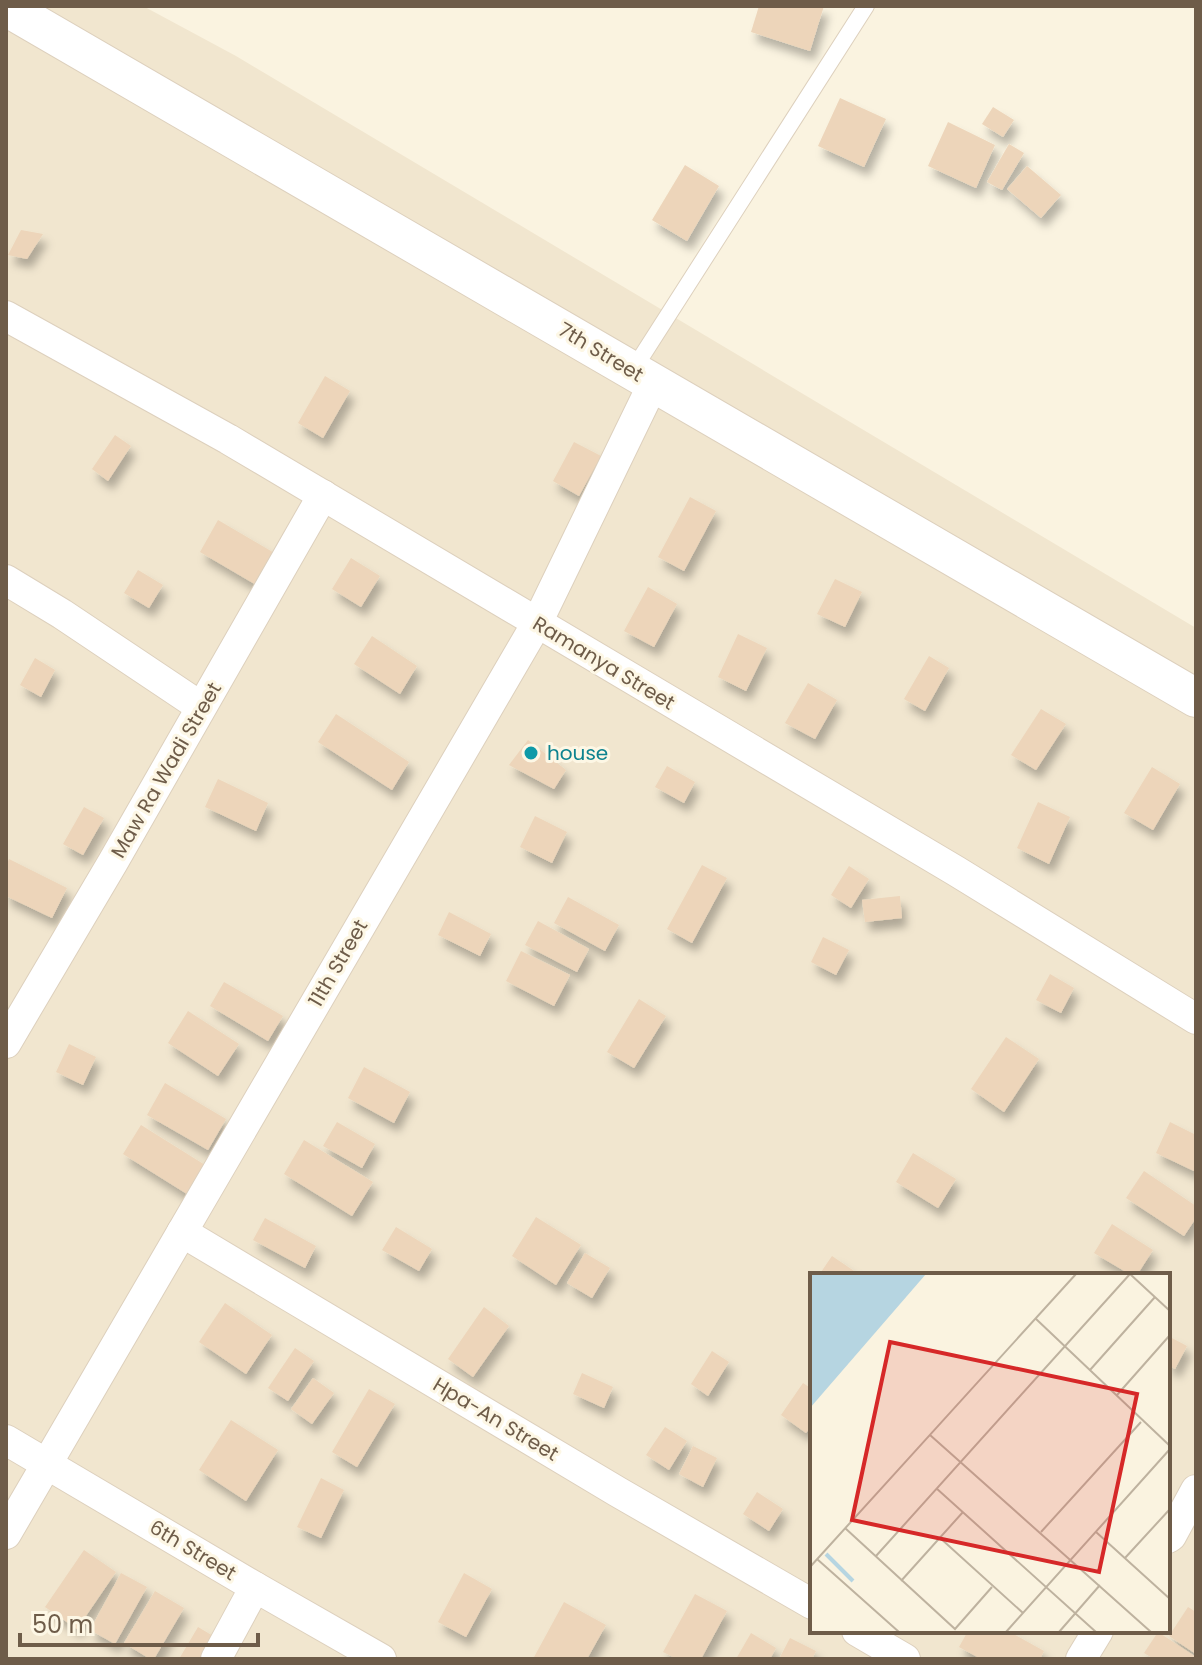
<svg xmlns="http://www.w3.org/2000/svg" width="1202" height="1665" font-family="Poppins,sans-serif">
<defs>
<filter id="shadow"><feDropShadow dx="5" dy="9" stdDeviation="4" flood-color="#0004"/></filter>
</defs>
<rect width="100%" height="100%" fill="#faf3e0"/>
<path fill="#f1e6cf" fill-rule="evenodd" d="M6 6H143L236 56 1196 628V1659H6ZM812 1275H1168V1631H812Z"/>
<g fill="#edd5ba" filter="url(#shadow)">
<path d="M759 6H824L810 51 751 32Z"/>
<path d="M840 98 886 119 864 167 818 146Z"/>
<path d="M993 107 1014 120 1003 137 982 124Z"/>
<path d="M948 122 995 145 976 188 928 166Z"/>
<path d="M1009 144 1024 153 1002 190 987 182Z"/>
<path d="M685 165 719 186 687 241 652 220Z"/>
<path d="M1027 166 1061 195 1041 218 1007 189Z"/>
<path d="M21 230 43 234 27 259 8 255Z"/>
<path d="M325 376 350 391 323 438 298 423Z"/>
<path d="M115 435 131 446 108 481 92 469Z"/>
<path d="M574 442 601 456 579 496 553 481Z"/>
<path d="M690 497 716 511 684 571 658 557Z"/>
<path d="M218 520 276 554 258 586 200 552Z"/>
<path d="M351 558 380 576 361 607 332 589Z"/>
<path d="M138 570 163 585 149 608 124 593Z"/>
<path d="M835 579 862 592 845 627 817 614Z"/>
<path d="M648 587 677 604 654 647 624 631Z"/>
<path d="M738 634 767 648 746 691 718 677Z"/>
<path d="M372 636 417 666 400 694 354 664Z"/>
<path d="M929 656 949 668 925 711 904 699Z"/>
<path d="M35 658 55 670 41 697 20 685Z"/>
<path d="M808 683 837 700 815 739 785 723Z"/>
<path d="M1041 709 1066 724 1036 770 1011 755Z"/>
<path d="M336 714 409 762 392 790 318 742Z"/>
<path d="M528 740 566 770 554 789 509 765Z"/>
<path d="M667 766 695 782 684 803 655 787Z"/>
<path d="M1152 767 1180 784 1153 830 1124 813Z"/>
<path d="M218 779 268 803 256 831 205 807Z"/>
<path d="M1038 802 1070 817 1049 864 1017 848Z"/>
<path d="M84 807 104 818 83 855 63 844Z"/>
<path d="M535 816 567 832 552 863 520 847Z"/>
<path d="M9 859 67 888 52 918 6 896V866Z"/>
<path d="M702 865 727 878 692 943 667 929Z"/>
<path d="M849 866 869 879 851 908 831 895Z"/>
<path d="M900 896 902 918 865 922 862 900Z"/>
<path d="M568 897 619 925 605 951 554 923Z"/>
<path d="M449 912 491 934 480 956 438 935Z"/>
<path d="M538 921 589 949 577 972 525 945Z"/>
<path d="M823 937 849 950 836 975 811 962Z"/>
<path d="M521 951 570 975 554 1006 506 981Z"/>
<path d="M1050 974 1074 988 1061 1013 1036 1000Z"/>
<path d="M224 982 283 1016 268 1041 210 1006Z"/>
<path d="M639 999 666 1016 634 1068 607 1052Z"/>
<path d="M188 1011 239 1044 218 1076 168 1043Z"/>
<path d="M1006 1037 1039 1059 1004 1112 971 1089Z"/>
<path d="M69 1044 96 1057 83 1085 56 1072Z"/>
<path d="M364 1067 410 1092 394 1123 348 1098Z"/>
<path d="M165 1083 226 1119 208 1150 147 1115Z"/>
<path d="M337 1122 375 1144 362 1168 323 1146Z"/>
<path d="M1170 1122 1196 1135V1172L1156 1153Z"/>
<path d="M141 1125 205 1165 187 1194 123 1154Z"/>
<path d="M304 1140 373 1182 352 1216 284 1174Z"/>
<path d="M913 1153 956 1179 938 1208 896 1182Z"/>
<path d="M1144 1171 1196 1206V1218L1184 1236 1126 1198Z"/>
<path d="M536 1217 581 1245 556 1285 512 1256Z"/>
<path d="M265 1218 316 1246 305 1268 253 1240Z"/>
<path d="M1112 1224 1153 1250 1137 1275H1131L1094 1253Z"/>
<path d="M396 1227 432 1249 419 1271 382 1250Z"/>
<path d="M585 1253 610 1268 592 1298 567 1283Z"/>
<path d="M832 1256 857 1273 855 1275H819Z"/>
<path d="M225 1303 272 1335 246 1374 199 1342Z"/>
<path d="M484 1307 509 1326 473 1377 448 1359Z"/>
<path d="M1168 1336 1187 1346 1175 1369 1168 1365Z"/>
<path d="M295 1348 314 1361 288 1401 268 1388Z"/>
<path d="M712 1351 729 1362 708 1396 691 1384Z"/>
<path d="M582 1373 613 1387 604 1408 573 1394Z"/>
<path d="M313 1378 334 1393 312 1424 291 1409Z"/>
<path d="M803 1383 812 1389V1425L806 1433 781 1415Z"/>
<path d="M369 1389 395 1404 357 1467 332 1452Z"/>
<path d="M231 1420 278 1450 246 1501 199 1470Z"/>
<path d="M665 1427 687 1441 669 1470 646 1455Z"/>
<path d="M693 1446 717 1458 703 1487 679 1474Z"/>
<path d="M321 1478 344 1490 321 1538 297 1527Z"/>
<path d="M757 1492 783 1509 769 1531 743 1514Z"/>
<path d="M84 1550 116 1572 77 1629 45 1607Z"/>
<path d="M121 1573 147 1587 115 1644 90 1630Z"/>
<path d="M464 1573 492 1589 466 1637 438 1622Z"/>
<path d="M155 1591 184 1608 154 1659H150L124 1643Z"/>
<path d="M695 1594 727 1611 701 1659H677L663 1652Z"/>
<path d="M564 1602 606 1625 587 1659H533Z"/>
<path d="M1188 1607 1196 1612V1654L1169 1636Z"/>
<path d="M198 1627 223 1642 214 1659H179Z"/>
<path d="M968 1631H1008L1044 1651 1040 1659H981L959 1647Z"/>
<path d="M1158 1632 1196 1657V1659H1154L1144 1653Z"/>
<path d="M751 1633 776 1648 770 1659H736Z"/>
<path d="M790 1638 816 1651 812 1659H779Z"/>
</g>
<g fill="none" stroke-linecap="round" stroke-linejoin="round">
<g stroke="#ddd0bd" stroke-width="18">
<path id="service" d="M633 370 866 6"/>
</g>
<g stroke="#ddd0bd" stroke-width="32">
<g id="minor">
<path d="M6 316 228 439 956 871 1196 1019"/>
<path d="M6 580 62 614 201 707"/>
<path d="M6 1043 113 862 323 495"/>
<path d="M182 1232 618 1492 812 1604"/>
<path d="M6 1440 255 1587 381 1659"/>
<path d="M6 1534 537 623 653 384"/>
<path d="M1168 1538 1171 1536 1196 1490"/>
<path d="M857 1631 905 1659"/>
<path d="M216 1659 255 1587"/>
<path d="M1081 1659 1098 1631"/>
</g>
</g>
<g stroke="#ddd0bd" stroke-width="40">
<path id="tertiary" d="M6 7 1196 698"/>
</g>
<use href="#service" stroke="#fff" stroke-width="16"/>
<use href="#minor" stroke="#fff" stroke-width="30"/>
<use href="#tertiary" stroke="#fff" stroke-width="38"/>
</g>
<circle fill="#0f9aa8" stroke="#fdf7e5" stroke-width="3" cx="531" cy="753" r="8"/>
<g text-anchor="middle" stroke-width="6" stroke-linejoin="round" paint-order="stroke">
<g font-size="20" fill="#6e5c49" stroke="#fdf7e5">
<text transform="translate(601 352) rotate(31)" y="7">7th Street</text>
<text transform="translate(604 663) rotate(31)" y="7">Ramanya Street</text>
<text transform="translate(166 770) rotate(-60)" y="7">Maw Ra Wadi Street</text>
<text transform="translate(338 963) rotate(-60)" y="7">11th Street</text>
<text transform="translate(496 1419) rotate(31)" y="7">Hpa-An Street</text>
<text transform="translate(193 1550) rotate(31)" y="7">6th Street</text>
</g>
<g font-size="20" fill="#0d838f" stroke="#fdf7e5" text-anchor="start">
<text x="547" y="760">house</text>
</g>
</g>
<g transform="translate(810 1273)">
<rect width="360" height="360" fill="#faf3e0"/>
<path d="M0 1H116L0 135Z" fill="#b6d5e1"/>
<path fill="none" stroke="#b6d5e1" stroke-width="4" d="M16 281 43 308"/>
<path fill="none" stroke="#beb29f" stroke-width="2" d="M320 1 360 38M225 45 360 173M280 97 345 24M307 122 360 62M120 162 341 359M126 215 286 359M35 255 145 356 182 314M231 259 331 149M286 259 360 326M129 264 213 340M66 283 320 1M315 285 360 236M7 286 89 359M0 294 266 1M91 308 153 239M196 359 360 176M249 359 290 312"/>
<path fill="#d62828" fill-opacity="0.15" stroke="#d62828" stroke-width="4" d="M80 69 327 121 289 299 42 247Z"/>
<rect width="360" height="360" fill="none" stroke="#6e5c49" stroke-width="4"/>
</g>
<rect width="1202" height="1665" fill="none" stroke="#6e5c49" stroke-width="16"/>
<path d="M20 1633v12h238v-12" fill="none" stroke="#6e5c49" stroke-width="4"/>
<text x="32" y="1633" font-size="24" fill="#6e5c49" stroke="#fdf7e5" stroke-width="6" paint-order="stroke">50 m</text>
</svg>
